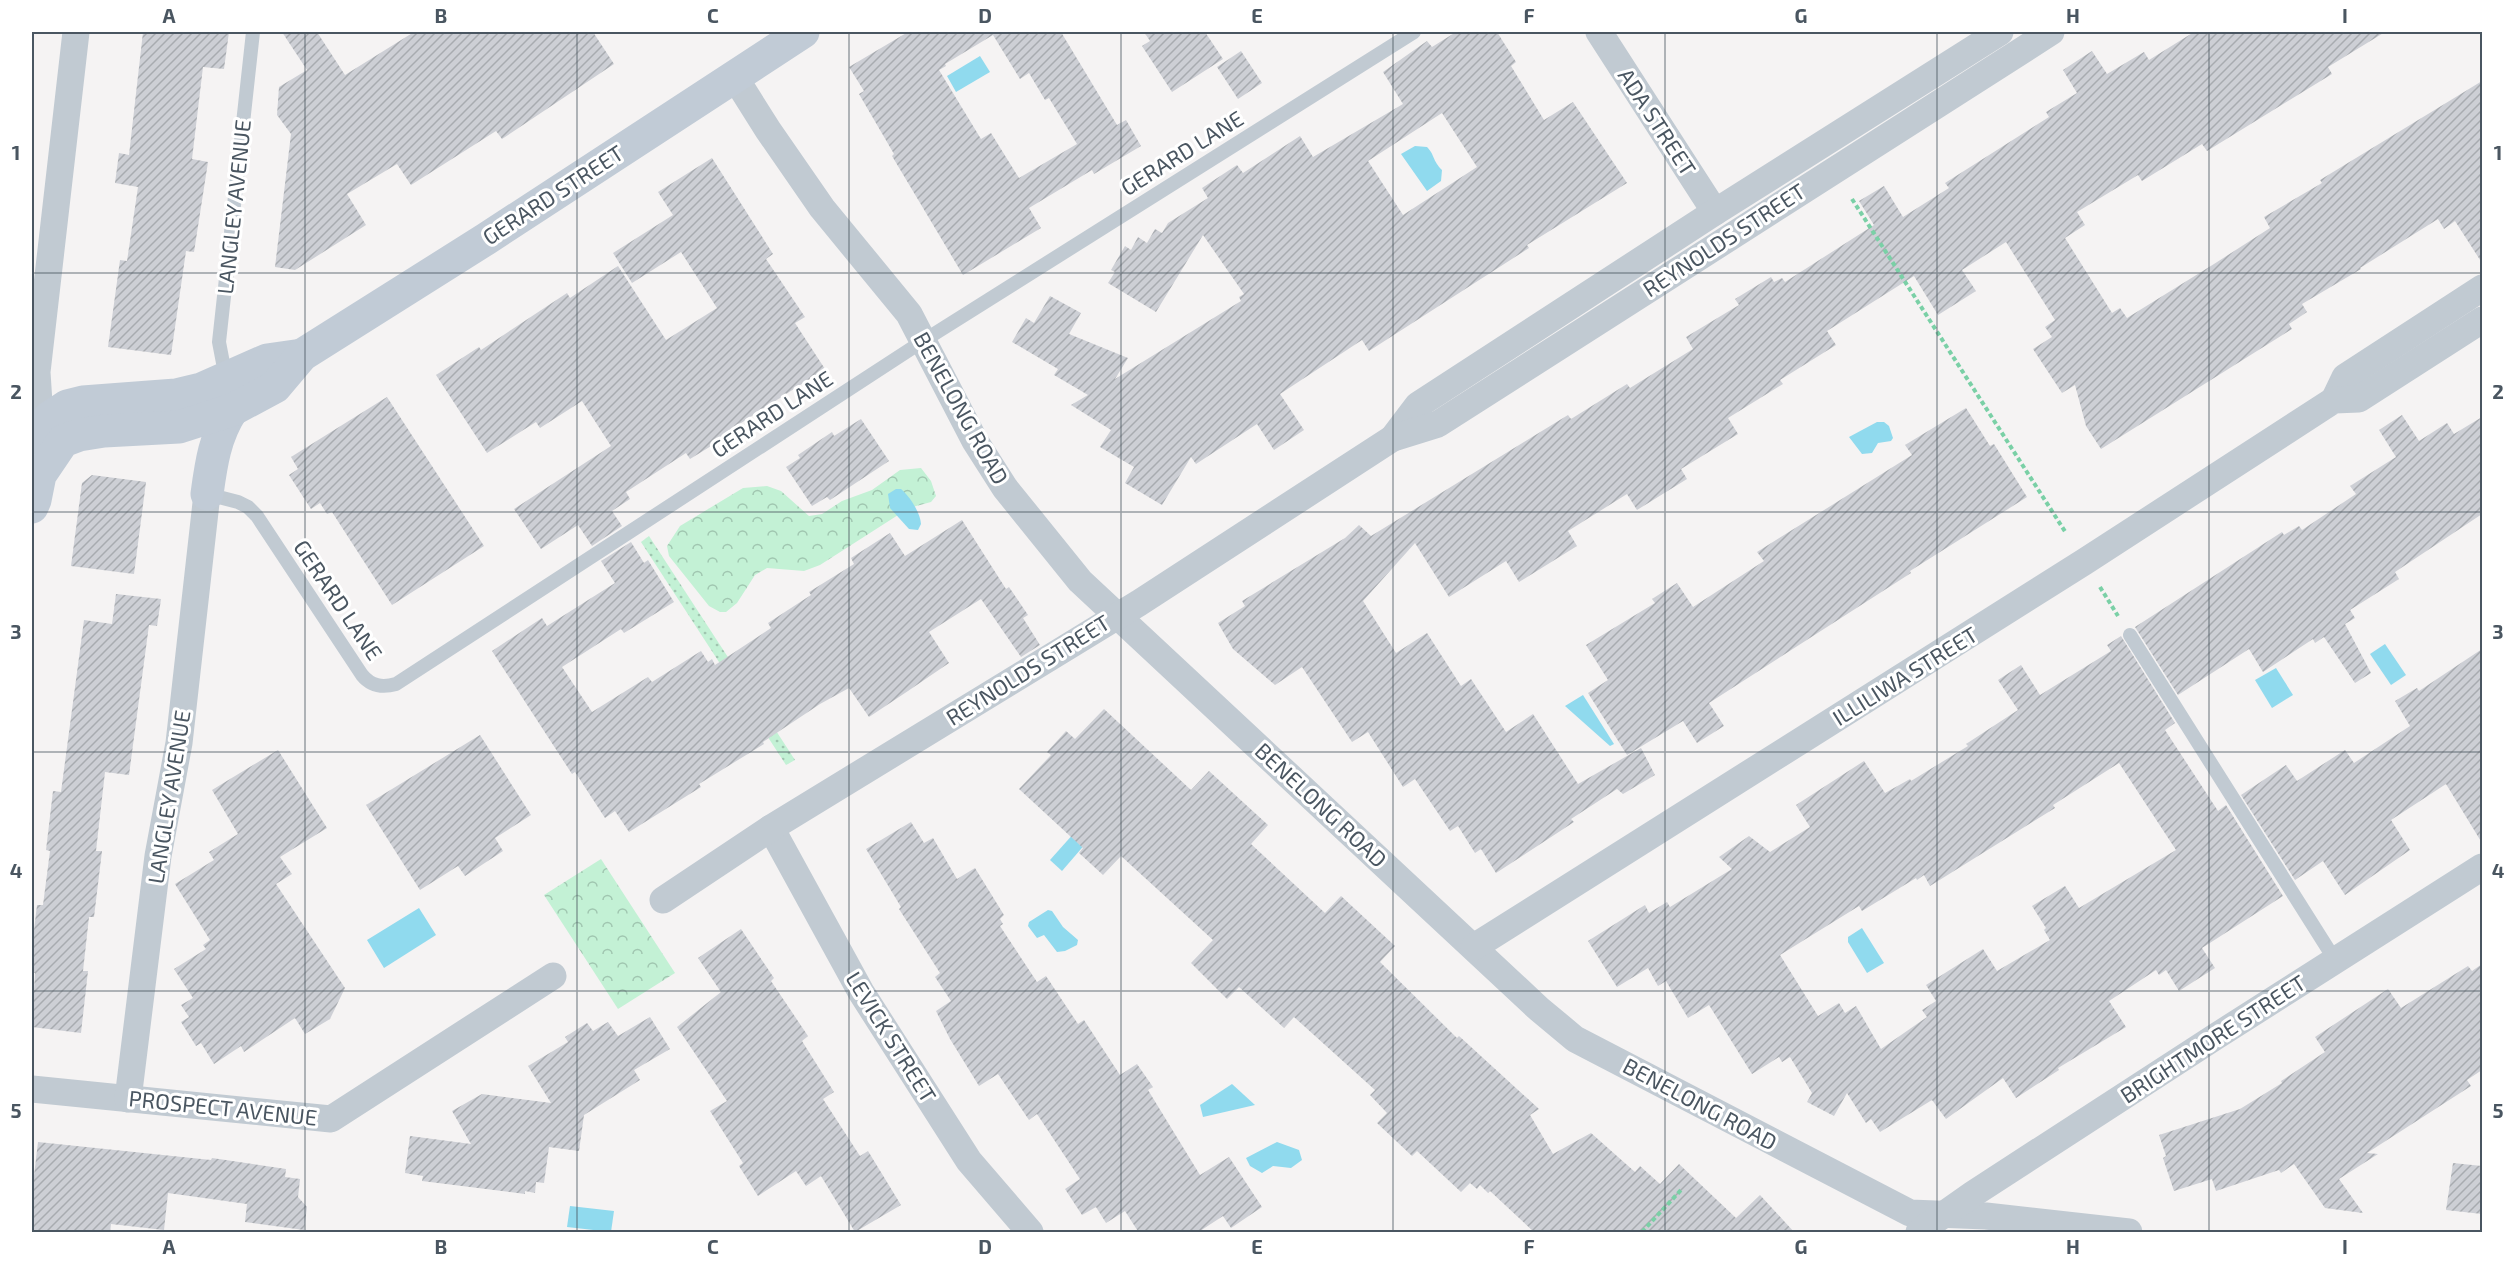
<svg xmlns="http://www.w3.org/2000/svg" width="2514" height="1264" font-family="'Exo 2',sans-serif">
<defs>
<pattern id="grass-dots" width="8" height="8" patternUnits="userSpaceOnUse" patternTransform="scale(1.5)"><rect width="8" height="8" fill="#c3f1d5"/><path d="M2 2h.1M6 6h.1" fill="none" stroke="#a0c6b0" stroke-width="1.8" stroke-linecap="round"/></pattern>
<pattern id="forest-crowns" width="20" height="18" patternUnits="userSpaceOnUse" patternTransform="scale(1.5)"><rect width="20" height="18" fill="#c3f1d5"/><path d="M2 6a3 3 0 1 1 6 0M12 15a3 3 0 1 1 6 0" fill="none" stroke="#a0c6b0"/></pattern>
<pattern id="building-hatch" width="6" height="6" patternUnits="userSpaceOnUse" patternTransform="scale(1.5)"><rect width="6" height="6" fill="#cdcfd5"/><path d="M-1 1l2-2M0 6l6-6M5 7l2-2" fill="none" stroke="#a8abb0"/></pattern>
</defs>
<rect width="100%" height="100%" fill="#f5f3f3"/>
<path fill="url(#grass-dots)" d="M649 536 795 760 786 765 641 542Z"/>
<g fill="url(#forest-crowns)">
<path d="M921 468 931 481 936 496 931 502 909 508 820 565 804 571 767 568 755 575 737 603 726 612H720L709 606 669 556 667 546 680 526 743 488 767 486 781 491 809 516 822 514 842 501 872 490 900 470Z"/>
<path d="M601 859 675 973 618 1009 544 895Z"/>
</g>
<g fill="#90daee">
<path d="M980 56 990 72 956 92 947 76Z"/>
<path d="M1415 146 1427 147C1435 155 1432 160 1442 170L1441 181 1427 191 1401 154Z"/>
<path d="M1877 422H1884L1889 426 1893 438 1891 441 1878 443 1872 453 1862 454 1849 437Z"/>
<path d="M896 489H901C910 497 920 512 921 524L918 530 909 529 890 508 888 494Z"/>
<path d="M2385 644 2406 675 2391 685 2370 654Z"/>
<path d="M2276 668 2293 695 2272 708 2255 680Z"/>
<path d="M1583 695 1614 744 1610 746 1565 706Z"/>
<path d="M1075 832 1087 842 1062 871 1050 860Z"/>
<path d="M419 908 436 935 384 968 367 940Z"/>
<path d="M1048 910 1052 911 1063 927 1078 940 1077 945 1065 951 1057 952 1044 935 1037 938 1028 926 1029 922Z"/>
<path d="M1862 928 1884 963 1867 973 1848 942V937Z"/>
<path d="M1232 1084 1255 1105 1203 1117 1200 1105Z"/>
<path d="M1277 1142 1299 1150 1302 1160 1291 1168 1273 1166 1262 1173 1250 1166 1246 1158Z"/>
<path d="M570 1206 614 1211 611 1232 567 1227Z"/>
</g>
<g fill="url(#building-hatch)" fill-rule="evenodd">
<path d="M143 32H229L224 69 203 67 192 159 208 162 194 252 186 251 171 355 108 347 120 260 127 261 138 187 115 183 119 153 129 155Z"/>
<path d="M282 32H317L345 75 414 32H593L614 64 502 139 496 131 411 185 397 164 347 194 366 225 295 270 275 267 291 134 277 115 279 87 307 70Z"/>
<path d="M908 32H1061L1117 125 1126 120 1141 146 1094 174 1092 170 1029 208 1041 228 963 275 892 156 894 154 859 94 864 91 849 67ZM993 35 1020 79 1029 73 1045 100 1049 98 1077 144 1019 178 991 133 981 139 939 70 946 66 945 64Z"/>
<path d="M1144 32H1205L1223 59 1172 92 1142 46 1150 41Z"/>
<path d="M1456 32H1497L1516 62 1511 66 1544 120 1573 102 1627 183 1527 245 1529 248 1369 351 1362 340 1280 394 1304 430 1274 450 1257 424 1196 464 1191 457 1162 505 1125 483 1134 467 1100 447 1111 430 1071 405 1088 395 1054 375 1058 369 1012 342 1026 318 1034 323 1050 296 1081 313 1069 334 1128 358 1115 379 1241 301 1239 297 1244 294 1203 235 1156 312 1108 283 1115 272 1111 270 1125 246 1131 250 1138 237 1147 243 1155 229 1162 233 1168 223 1208 198 1202 188 1237 165 1243 173 1300 136 1313 157 1403 104 1383 72 1427 41 1432 47ZM1442 113 1477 167 1403 215 1368 161Z"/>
<path d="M2194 32H2385L2328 67 2332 74 2207 151 2202 144 2142 181 2138 175 2077 212 2085 225 2065 238 2112 313 2120 308 2127 318 2214 264 2270 228 2264 217 2322 183 2320 180 2482 81V263L2455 221 2444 229 2438 219 2360 268 2361 269 2302 304 2307 312 2289 324 2292 329 2101 449 2086 426 2075 385 2062 393 2033 349 2052 337 2045 327 2055 320 2006 242 1962 270 1976 291 1938 315 1914 276 1827 331 1836 345 1780 380 1783 384 1728 418 1738 434 1681 469 1687 479 1637 510 1627 494 1568 531 1577 546 1519 582 1506 561 1449 597 1415 543 1363 601 1396 653 1427 633 1461 686 1471 679 1506 732 1533 714 1578 784 1641 748 1655 775 1623 794 1617 789 1571 819 1574 822 1496 873 1481 849 1475 853 1458 826 1450 831 1415 779 1403 787 1368 732 1352 742 1302 667 1275 685 1233 649 1218 623 1245 606 1242 601 1345 538 1359 525 1371 536 1568 415 1571 419 1627 384 1630 388 1693 349 1686 337 1739 305 1735 299 1771 277 1774 282 1782 278 1785 282 1874 225 1859 201 1884 186 1903 217 1949 188 1945 183 2049 117 2046 112 2077 93 2063 70 2092 51 2107 74 2144 52 2149 60Z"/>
<path d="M1241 51 1262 83 1238 99 1217 67Z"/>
<path d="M712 158 773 254 766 259 805 317 795 323 825 369 727 432 729 435 690 459 686 453 626 492 630 499 612 511 622 526 592 546 578 525 541 549 514 509 611 446 582 401 540 428 536 422 487 453 436 375 479 347 481 350 567 293 570 298 618 266 666 340 717 308 681 252 632 283 613 253 673 215 658 192Z"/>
<path d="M387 397 484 546 392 605 332 512 327 514 320 503 311 509 289 475 298 469 291 457Z"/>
<path d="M1966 408 1990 446 1994 444 2027 497 1910 571 1911 573 1709 703 1724 726 1697 743 1683 721 1627 755 1588 693 1608 680 1586 645 1655 603 1652 599 1677 583 1693 607 1764 561 1757 552 1912 455 1905 445Z"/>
<path d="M2402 415 2419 441 2447 423 2454 434 2482 417V514L2395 572 2399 579 2350 610 2355 618 2345 624 2371 673 2355 683 2324 637 2315 643 2313 639 2263 672 2249 649 2178 695 2135 627 2282 532 2284 535 2299 526 2302 530 2356 494 2350 486 2396 457 2379 430Z"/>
<path d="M861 419 889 461 830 500 827 497 812 506 786 467 800 458 798 455 832 432 834 436Z"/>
<path d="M92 475 146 482 134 574 71 566 82 483Z"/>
<path d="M962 520 1006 589 1009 587 1028 615 1023 618 1040 645 1021 657 981 599 929 632 949 663 908 691 869 717 849 688 820 704 763 742 764 744 699 784 701 787 629 832 615 811 605 818 575 772 572 774 492 651 542 618 547 626 615 583 601 561 631 542 644 563 648 560 674 602 624 633 621 629 562 667 592 712 648 677 652 682 701 651 708 662 712 659 715 665 771 628 768 623 811 595 809 592 854 564 851 558 890 533 905 556Z"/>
<path d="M116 594 161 599 157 626 149 625 129 775 105 772 96 851H102L94 917H89L83 971H88L81 1033 32 1027 35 973H32V947L37 905H43L50 851 46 850 53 791 61 792 84 620 112 624Z"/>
<path d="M2121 636 2175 723 2165 730 2218 811 2226 805 2283 896 2202 948 2215 968 2179 991 2166 970 2159 975 2156 970 2109 1001 2126 1027 2058 1068 2059 1070 2016 1098 2003 1078 1946 1119 1932 1100 1880 1132 1871 1119 1866 1123 1847 1093 1834 1116 1807 1102 1812 1093 1790 1057 1782 1062 1779 1057 1752 1074 1709 1005 1688 1018 1666 981 1658 986 1648 968 1617 987 1588 941 1645 905 1649 913 1667 902 1670 907 1732 869 1719 857 1749 836 1770 852 1810 827 1796 805 1864 761 1885 793 1910 779 1911 781 1968 746 1966 744 2018 710 1998 680 2021 665 2040 695 2111 651 2107 645ZM2119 763 2176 850 2079 908 2065 886 2032 906 2046 928 2044 930 2050 940 1997 971 1983 949 1926 985 1936 1001 1922 1010 1927 1017 1881 1049 1856 1006 1845 1013 1839 1003 1818 1016 1780 955 1859 906 1862 911 1916 878 1917 880 1924 875 1930 886 2055 808 2053 805Z"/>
<path d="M2482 649V843L2446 784 2391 820 2410 850 2345 895 2323 861 2295 880 2241 795 2286 765 2297 781 2345 750 2354 763 2410 726 2395 701 2417 688 2419 691Z"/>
<path d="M1104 709 1191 790 1209 771 1268 825 1251 844 1325 913 1341 896 1395 946 1380 962 1457 1038 1459 1036 1539 1109 1530 1115 1553 1154 1591 1133 1635 1172 1640 1166 1660 1184 1679 1164 1736 1218 1760 1195 1795 1233H1535L1490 1191 1488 1193 1480 1185 1477 1189 1470 1183 1461 1192 1417 1151 1412 1156 1377 1123 1387 1113 1370 1095 1375 1090 1294 1017 1284 1028 1239 987 1227 999 1191 963 1213 940 1121 856 1103 875 1079 853 1083 848 1019 789 1051 755 1047 752 1066 731 1075 739Z"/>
<path d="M480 735 531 815 495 838 503 851 465 876 458 866 420 890 366 805Z"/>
<path d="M278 750 327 828 280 857 292 874 276 884 345 988 330 1019 305 1034 295 1018 244 1052 241 1046 214 1064 201 1043 196 1046 181 1022 189 1017 181 1005 193 998 174 969 206 949 203 945 210 940 175 884 214 860 209 852 238 834 212 790Z"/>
<path d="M911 822 924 843 933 838 957 879 975 868 1004 915 1000 919 1003 924 1000 926 1037 982 1046 976 1078 1024 1084 1020 1120 1075 1137 1064 1153 1087 1148 1090 1200 1175 1229 1157 1262 1207 1231 1228 1223 1216 1197 1233H1139L1125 1211 1106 1223 1096 1207 1082 1215 1065 1189 1080 1179 1037 1114 1029 1120 998 1074 979 1086 950 1039 936 1011 951 1001 935 977 940 973 899 909 901 907 866 849Z"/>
<path d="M741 929 774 978 771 981 808 1036 802 1041 834 1092 823 1099 860 1156 868 1151 901 1205 855 1232 821 1176 806 1186 796 1171 758 1196 739 1166 743 1163 710 1111 727 1101 677 1027 721 992 698 958Z"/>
<path d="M2482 964V1070L2467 1080 2471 1086 2367 1153 2378 1154 2339 1179 2363 1213 2325 1208 2294 1164 2281 1173 2279 1170 2216 1191 2212 1179 2174 1191 2163 1158 2166 1156 2159 1135 2240 1109 2282 1083 2281 1081 2325 1052 2315 1037 2388 989 2401 1008 2468 966 2472 971Z"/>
<path d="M650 1017 670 1049 634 1070 640 1080 584 1115 579 1151 549 1147 544 1183 536 1182 535 1193 525 1191V1194L422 1181 423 1176 405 1173 410 1136 471 1144 452 1111 482 1094 551 1103 528 1066 568 1042 565 1037 587 1023 593 1031 608 1022 618 1036Z"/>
<path d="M38 1142 211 1160 212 1158 286 1169 285 1177 300 1179 298 1197 307 1207 304 1230 245 1222 247 1204 168 1193 164 1230 111 1224 110 1233H32V1184H33Z"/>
<path d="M2453 1163 2482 1166V1214L2446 1210Z"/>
</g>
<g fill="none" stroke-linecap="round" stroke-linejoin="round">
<g stroke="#7ad0a6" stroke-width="4" stroke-dasharray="4.5 3" stroke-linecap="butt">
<path d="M1852 199 2066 533"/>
<path d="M2100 587 2118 616"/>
<path d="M1642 1232 1681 1190"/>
</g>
<g stroke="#c1cad2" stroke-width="14">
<path d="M235 372 223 363 219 342 253 32"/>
<path d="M207 494 238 502 248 507 257 516 362 675C371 686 382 688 396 684L923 341 1414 32"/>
<path d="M2130 635 2335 960"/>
</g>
<g stroke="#c1cad2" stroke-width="27">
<path d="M1599 32 1715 212"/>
<path d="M734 76 768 130 822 208 909 314 975 441 1005 488 1080 581 1539 1009 1575 1039 1910 1213 1986 1216 2129 1232"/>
<path d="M2334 400 2345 377 2482 288"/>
<path d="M49 418 39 403 37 372 76 32"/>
<path d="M1393 438 1418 405 1715 212 2000 32"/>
<path d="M771 828 861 992 969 1161 1030 1232"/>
<path d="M663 900 771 828 1139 603 1393 438 1438 424 2051 32"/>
<path d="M1474 947 2084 562 2334 400 2359 399 2482 320"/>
<path d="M32 1089 331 1119 553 976"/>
<path d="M128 1099 158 856 179 743 207 494"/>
<path d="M1919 1232 1973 1194 2215 1037 2482 867"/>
</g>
<g stroke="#c1cbd6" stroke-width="33">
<path d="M32 438 49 418 67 406 83 402 176 395 201 389 267 360 302 355"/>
<path d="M207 494C211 464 215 436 232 410"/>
<path d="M32 507 35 500 40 475 63 441 79 435 104 431 179 427 232 410 275 387 302 355 486 239 803 32"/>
</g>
</g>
<path fill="none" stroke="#4a5661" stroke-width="1.5" stroke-opacity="0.55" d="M305 32V1232M577 32V1232M849 32V1232M1121 32V1232M1393 32V1232M1665 32V1232M1937 32V1232M2209 32V1232M32 273H2482M32 512H2482M32 752H2482M32 991H2482"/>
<g text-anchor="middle" stroke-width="6" stroke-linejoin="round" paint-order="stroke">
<g font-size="22" fill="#4a5661" stroke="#fff">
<text transform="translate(1657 122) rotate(57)" y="8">ADA STREET</text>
<text transform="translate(1182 153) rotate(-32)" y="8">GERARD LANE</text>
<text transform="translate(553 195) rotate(-33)" y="8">GERARD STREET</text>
<text transform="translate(234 207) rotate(-84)" y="8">LANGLEY AVENUE</text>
<text transform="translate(1724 240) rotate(-33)" y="8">REYNOLDS STREET</text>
<text transform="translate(961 408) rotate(61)" y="8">BENELONG ROAD</text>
<text transform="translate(772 414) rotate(-33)" y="8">GERARD LANE</text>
<text transform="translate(338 600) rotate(56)" y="8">GERARD LANE</text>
<text transform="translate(1028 670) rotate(-32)" y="8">REYNOLDS STREET</text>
<text transform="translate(1905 676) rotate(-32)" y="8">ILLILIWA STREET</text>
<text transform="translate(169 797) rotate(-81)" y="8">LANGLEY AVENUE</text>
<text transform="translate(1321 805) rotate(43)" y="8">BENELONG ROAD</text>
<text transform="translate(891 1037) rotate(58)" y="8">LEVICK STREET</text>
<text transform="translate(2213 1039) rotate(-33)" y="8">BRIGHTMORE STREET</text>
<text transform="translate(1700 1104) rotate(28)" y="8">BENELONG ROAD</text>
<text transform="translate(223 1108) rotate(6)" y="8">PROSPECT AVENUE</text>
</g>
</g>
<rect width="2514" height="1264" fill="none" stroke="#ffffff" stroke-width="66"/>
<rect x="33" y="33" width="2448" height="1198" fill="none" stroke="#4a5661" stroke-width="2"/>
<g font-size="20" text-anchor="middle" font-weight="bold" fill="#4a5661">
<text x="169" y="23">A</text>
<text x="441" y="23">B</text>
<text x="713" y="23">C</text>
<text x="985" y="23">D</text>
<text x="1257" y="23">E</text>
<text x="1529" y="23">F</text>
<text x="1801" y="23">G</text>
<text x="2073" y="23">H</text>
<text x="2345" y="23">I</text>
<text x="16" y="160">1</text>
<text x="2498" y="160">1</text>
<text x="16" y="399">2</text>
<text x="2498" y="399">2</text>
<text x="16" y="639">3</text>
<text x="2498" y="639">3</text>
<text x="16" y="878">4</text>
<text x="2498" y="878">4</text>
<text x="16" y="1118">5</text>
<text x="2498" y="1118">5</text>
<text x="169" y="1254">A</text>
<text x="441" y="1254">B</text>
<text x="713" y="1254">C</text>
<text x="985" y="1254">D</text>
<text x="1257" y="1254">E</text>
<text x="1529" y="1254">F</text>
<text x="1801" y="1254">G</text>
<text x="2073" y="1254">H</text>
<text x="2345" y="1254">I</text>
</g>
</svg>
